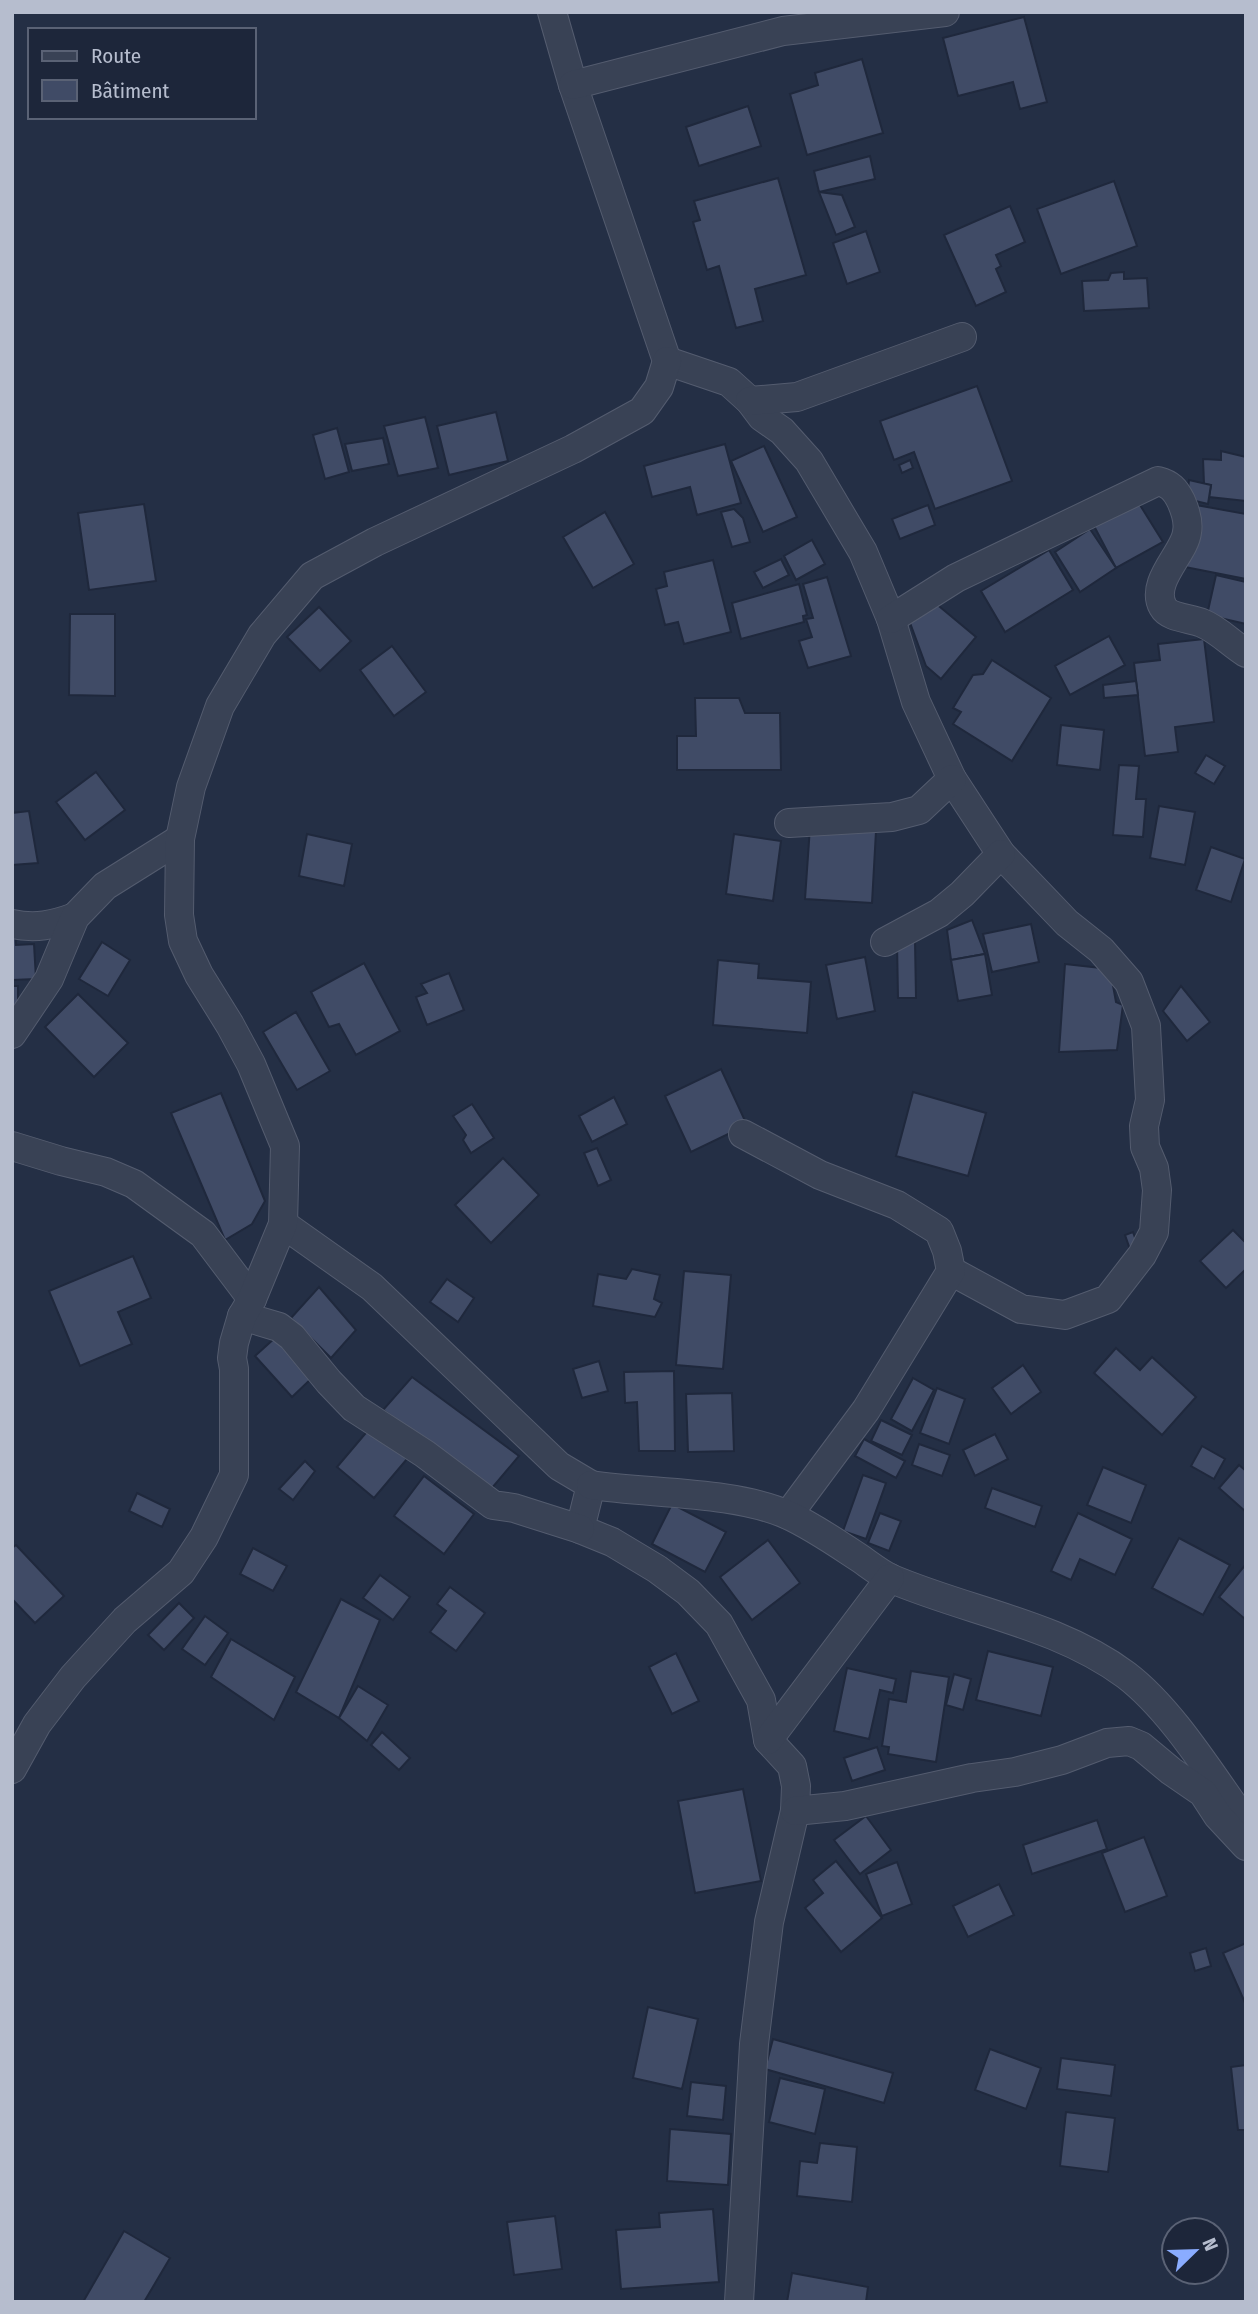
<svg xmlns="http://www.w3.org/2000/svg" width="1258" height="2314" font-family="'Fira Sans Condensed',sans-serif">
<rect width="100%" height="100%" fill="#242f45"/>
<g fill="#404b66" stroke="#1f283c" stroke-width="2">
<path d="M1024 17 1047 102 1020 109 1013 82 958 96 943 38Z"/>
<path d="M862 59 883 133 807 155 790 94 818 85 815 73Z"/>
<path d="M748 106 761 146 699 166 686 127Z"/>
<path d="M870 156 875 179 819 192 814 171Z"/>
<path d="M778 178 806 275 755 289 763 321 736 328 719 266 707 270 693 222 700 220 694 201Z"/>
<path d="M1114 181 1137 246 1061 274 1037 209Z"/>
<path d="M819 192 842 195 855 227 836 235Z"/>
<path d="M1010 206 1025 242 996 255 1001 266 996 269 1006 292 976 306 944 235Z"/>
<path d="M866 231 880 272 847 284 833 243Z"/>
<path d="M1124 272V279L1147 278 1149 308 1084 311 1082 281 1108 280 1111 273Z"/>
<path d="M977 386 1012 481 935 509 914 452 894 460 880 421Z"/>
<path d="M496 412 508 461 449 475 437 426Z"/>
<path d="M425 417 438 468 398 476 384 426Z"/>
<path d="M337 428 349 472 325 479 313 435Z"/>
<path d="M383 438 389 464 352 471 345 444Z"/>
<path d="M725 444 741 503 697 515 690 487 652 497 644 466Z"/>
<path d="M764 446 797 517 763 532 731 461Z"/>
<path d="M1221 451 1246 457V501L1209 497 1211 485 1204 484 1203 459 1221 460Z"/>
<path d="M910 460 913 468 902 473 899 465Z"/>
<path d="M1189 480 1211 485 1208 504 1187 499Z"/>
<path d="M1135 497 1163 542 1116 568 1093 524Z"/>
<path d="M144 504 156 581 89 590 78 513Z"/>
<path d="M928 505 935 525 900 539 892 519Z"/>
<path d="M1196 505 1246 514V579L1185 567Z"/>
<path d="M734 509 743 518 750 542 732 547 721 512Z"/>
<path d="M605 512 634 564 593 588 563 537Z"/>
<path d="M1090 529 1116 568 1080 592 1055 552Z"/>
<path d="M812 540 825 564 796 580 784 556Z"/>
<path d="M1049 550 1073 590 1005 632 981 591Z"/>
<path d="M781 559 789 575 763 588 754 572Z"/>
<path d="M713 560 731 632 684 644 678 622 665 625 656 589 667 586 664 572Z"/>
<path d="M1216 575 1246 582V624L1207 615Z"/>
<path d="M827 577 851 656 808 668 799 641 812 637 806 619 813 618 803 584Z"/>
<path d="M799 584 807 615 803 616 804 622 741 639 732 603Z"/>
<path d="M928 597 976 637 941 679 926 666 909 620Z"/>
<path d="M319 607 351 641 320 671 287 637Z"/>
<path d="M70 614H115V696L69 695Z"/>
<path d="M1109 636 1125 665 1070 695 1055 666Z"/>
<path d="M1204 639 1214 722 1175 727 1178 752 1145 756 1134 663 1160 660 1158 644Z"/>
<path d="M392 646 426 692 394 716 360 670Z"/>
<path d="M992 660 1051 698 1012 761 953 724 961 712 953 708 973 675 983 674Z"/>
<path d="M1136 681 1138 695 1104 698 1103 685Z"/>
<path d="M695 698H739L745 713H780L781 770H677V736H696Z"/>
<path d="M1061 725 1104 730 1100 770 1057 765Z"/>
<path d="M1206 755 1225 766 1214 784 1195 773Z"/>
<path d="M1119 765 1139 766 1136 799H1146L1143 837 1113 835Z"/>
<path d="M96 772 125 810 85 840 56 802Z"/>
<path d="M1159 806 1195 812 1185 865 1150 858Z"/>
<path d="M29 811 38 863 12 865V813Z"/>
<path d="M810 827 876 831 872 903 805 899Z"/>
<path d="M307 834 352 844 344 886 299 876Z"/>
<path d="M734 834 781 841 773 901 726 894Z"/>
<path d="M1211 847 1245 859 1231 902 1196 890Z"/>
<path d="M972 920 985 954 951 960 947 930Z"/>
<path d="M1031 924 1039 962 992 972 983 934Z"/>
<path d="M12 930H15L16 945 34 944 36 979 12 980Z"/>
<path d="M915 941 916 998H898L897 942Z"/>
<path d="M102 942 130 960 108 996 79 979Z"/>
<path d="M985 954 992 995 958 1001 951 960Z"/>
<path d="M865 957 875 1011 837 1019 826 965Z"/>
<path d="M718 960 759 964 758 978 811 982 807 1033 713 1025Z"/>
<path d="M364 963 400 1031 356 1055 339 1024 329 1027 311 992Z"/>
<path d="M1065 964 1110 969 1116 1002 1123 1005 1117 1050 1059 1052Z"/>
<path d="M449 973 464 1010 427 1025 416 997 427 993 421 984Z"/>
<rect x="12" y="986" width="6" height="30"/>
<path d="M1181 986 1210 1022 1187 1041 1163 1011Z"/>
<path d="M78 994 128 1043 94 1077 45 1027Z"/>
<path d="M296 1012 330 1071 297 1090 263 1032Z"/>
<path d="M721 1069 747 1125 691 1152 665 1096Z"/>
<path d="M913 1092 986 1113 968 1176 896 1156Z"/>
<path d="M221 1093 265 1201 252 1224 225 1240 171 1113Z"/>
<path d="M614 1097 627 1124 592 1142 579 1116Z"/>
<path d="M472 1104 494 1138 471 1153 463 1140 466 1135 453 1116Z"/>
<path d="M597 1148 611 1180 598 1186 584 1153Z"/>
<path d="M503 1158 539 1195 491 1243 455 1205Z"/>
<path d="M1233 1230 1246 1243V1269L1226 1288 1200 1261Z"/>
<path d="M1133 1232 1139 1249 1132 1255 1125 1235Z"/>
<path d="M133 1256 151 1298 118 1312 132 1344 80 1366 49 1291Z"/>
<path d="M632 1269 660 1275 654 1299 662 1303 655 1317 593 1306 598 1274 626 1279Z"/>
<path d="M684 1271 731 1275 723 1369 676 1365Z"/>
<path d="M447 1279 474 1298 458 1322 430 1302Z"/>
<path d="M319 1287 356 1330 331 1358 291 1318Z"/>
<path d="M276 1337 313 1377 292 1397 255 1356Z"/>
<path d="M1116 1348 1140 1370 1152 1357 1196 1397 1162 1435 1094 1373Z"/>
<path d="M599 1361 608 1391 582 1398 573 1369Z"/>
<path d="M1023 1365 1041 1392 1011 1414 992 1388Z"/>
<path d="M674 1371 675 1451H639L637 1402 625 1403 624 1372Z"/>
<path d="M412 1377 519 1456 492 1488 383 1410Z"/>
<path d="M913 1378 934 1390 912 1431 891 1419Z"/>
<path d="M937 1388 965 1399 949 1444 920 1433Z"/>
<path d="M732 1393 734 1451 688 1452 686 1394Z"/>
<path d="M881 1420 912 1435 902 1455 871 1441Z"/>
<path d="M370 1428 407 1459 374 1498 337 1467Z"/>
<path d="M995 1434 1008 1459 975 1476 963 1450Z"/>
<path d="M864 1439 905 1461 896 1478 855 1456Z"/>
<path d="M919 1444 950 1455 942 1476 912 1465Z"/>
<path d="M1202 1446 1225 1459 1214 1479 1191 1466Z"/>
<path d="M305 1461 315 1471 293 1500 279 1489Z"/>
<path d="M1239 1465 1246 1471V1512L1219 1488Z"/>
<path d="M1103 1467 1146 1485 1131 1523 1087 1505Z"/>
<path d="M863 1475 886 1483 866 1539 843 1531Z"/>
<path d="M424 1476 474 1514 444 1554 394 1516Z"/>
<path d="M992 1488 1042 1506 1035 1527 985 1508Z"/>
<path d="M137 1493 170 1509 162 1527 129 1511Z"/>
<path d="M672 1504 726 1532 705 1572 652 1544Z"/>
<path d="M880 1513 901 1521 889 1551 868 1543Z"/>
<path d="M1078 1513 1132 1539 1115 1575 1080 1559 1071 1580 1051 1571Z"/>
<path d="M1179 1538 1230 1565 1203 1615 1152 1588Z"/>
<path d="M768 1540 800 1583 752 1620 720 1577Z"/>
<path d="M16 1545 64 1596 35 1623 12 1599V1548Z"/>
<path d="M253 1548 287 1566 273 1591 240 1574Z"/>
<path d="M1246 1564V1618L1245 1619 1219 1597Z"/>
<path d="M380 1575 410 1597 393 1620 363 1598Z"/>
<path d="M450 1587 485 1613 456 1651 430 1632 446 1611 437 1604Z"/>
<path d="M341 1599 380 1620 339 1718 296 1692Z"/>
<path d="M179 1603 194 1618 164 1650 148 1635Z"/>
<path d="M205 1616 228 1633 205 1665 182 1649Z"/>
<path d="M231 1639 295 1677 274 1720 211 1677Z"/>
<path d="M988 1651 1053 1667 1041 1716 976 1700Z"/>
<path d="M676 1653 699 1701 672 1714 649 1667Z"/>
<path d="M847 1668 896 1679 893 1693 880 1690 869 1739 834 1731Z"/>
<path d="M911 1671 949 1677 936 1762 888 1754 889 1747 882 1746 889 1699 906 1702Z"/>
<path d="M954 1674 971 1679 963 1710 946 1705Z"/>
<path d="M358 1686 388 1705 367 1741 339 1718Z"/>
<path d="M382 1732 410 1758 399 1770 371 1745Z"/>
<path d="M877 1747 885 1770 852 1781 844 1758Z"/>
<path d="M743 1789 761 1881 695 1893 678 1801Z"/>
<path d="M866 1816 891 1850 860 1874 834 1840Z"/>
<path d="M1097 1820 1107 1849 1032 1874 1023 1845Z"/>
<path d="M1144 1837 1167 1896 1125 1912 1102 1853Z"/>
<path d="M836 1861 882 1918 841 1952 805 1908 823 1893 813 1880Z"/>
<path d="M897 1862 912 1904 882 1916 866 1874Z"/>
<path d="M999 1884 1014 1915 968 1937 953 1906Z"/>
<path d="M1246 1943V2005L1223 1953Z"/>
<path d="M1206 1948 1211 1966 1195 1971 1190 1953Z"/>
<path d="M648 2007 698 2019 682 2089 633 2078Z"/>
<path d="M773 2039 893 2073 884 2103 765 2069Z"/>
<path d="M990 2049 1041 2068 1026 2109 975 2090Z"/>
<path d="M1061 2058 1115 2065 1111 2096 1057 2089Z"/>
<path d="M1246 2065V2130H1238L1231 2067Z"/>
<path d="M780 2078 825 2089 815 2134 769 2122Z"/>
<path d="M691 2082 726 2086 723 2120 687 2116Z"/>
<path d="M1066 2112 1115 2118 1108 2172 1060 2166Z"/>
<path d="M670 2129 731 2134 728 2185 667 2181Z"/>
<path d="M820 2143 857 2147 852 2202 797 2196 800 2161 817 2163Z"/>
<path d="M713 2209 719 2282 621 2289 616 2230 660 2227 659 2213Z"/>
<path d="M555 2216 562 2269 514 2275 507 2222Z"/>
<path d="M124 2231 170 2258 144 2302H83Z"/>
<path d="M792 2273 868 2287 866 2302H787Z"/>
</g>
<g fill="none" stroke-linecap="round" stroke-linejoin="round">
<g stroke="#545c6f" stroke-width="30">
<g id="street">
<path d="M552 12 573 85 667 361 729 382 750 401 762 417 782 431 809 461 863 552 891 619 916 702 952 779 1001 854 1067 923 1101 950 1129 982 1146 1026 1150 1100 1144 1126 1145 1147 1154 1168 1157 1190 1154 1232 1142 1255 1108 1299 1065 1315 1021 1309 951 1271"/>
<path d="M573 85 783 31 945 12"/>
<path d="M750 401 797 397 962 337"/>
<path d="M891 619 956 578 1158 481C1170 484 1175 489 1181 501 1185 510 1189 522 1187 532 1185 553 1149 582 1163 607 1169 618 1190 618 1202 623 1219 630 1230 643 1246 653"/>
<path d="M789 823 892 817 919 810 952 779"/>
<path d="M12 924C36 929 53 925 75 917"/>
<path d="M885 942 939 913 962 894 1001 854"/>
<path d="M12 1034 49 979 75 917 105 886 180 839"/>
<path d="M743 1134 820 1175 897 1205 939 1231 947 1251 951 1271 866 1410 788 1515"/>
<path d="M12 1146 61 1161 106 1172 134 1184 203 1234 252 1299"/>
<path d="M283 1224 372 1287 559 1466 591 1485 580 1529 612 1542 657 1569 688 1592 719 1624 761 1700 768 1740 792 1766 796 1786 795 1811 769 1922 754 2044 739 2302"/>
<path d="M242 1316 279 1327 292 1337 329 1382 354 1408 425 1454 493 1505 514 1508 580 1529"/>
<path d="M591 1485C650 1494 734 1491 788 1515 814 1527 838 1544 861 1559 871 1566 881 1574 892 1579 970 1612 1057 1624 1126 1675 1172 1710 1211 1775 1246 1823"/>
<path d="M768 1740 890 1578"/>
<path d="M12 1769 37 1724 73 1677 125 1620 181 1572 204 1537 234 1475V1369L232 1358 234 1343 242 1316 252 1299 283 1224 285 1146 251 1064 230 1025 199 975 183 941 179 915 180 839 191 787 220 706 262 635 312 576 375 542 573 449 642 411 659 387 667 361"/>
<path d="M795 1811 845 1806 972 1778 1015 1772 1062 1760 1107 1743 1129 1741 1141 1746 1171 1771 1203 1793 1218 1816 1246 1846"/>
</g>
</g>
<use href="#street" stroke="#394255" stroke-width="28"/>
</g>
<rect width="1258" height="2314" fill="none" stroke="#b6bdce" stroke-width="28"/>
<rect x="28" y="28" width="228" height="91" fill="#1d263a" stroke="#5a6275" stroke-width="2"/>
<rect x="42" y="51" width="35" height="10" fill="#394255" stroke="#5a6275" stroke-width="2"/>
<text x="91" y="63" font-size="21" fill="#b6bdce">Route</text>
<rect x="42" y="80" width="35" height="21" fill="#404b66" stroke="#5a6275" stroke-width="2"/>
<text x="91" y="98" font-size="21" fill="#b6bdce">Bâtiment</text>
<g transform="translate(1195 2251) rotate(67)"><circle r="33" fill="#1d263a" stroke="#5a6275" stroke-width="2"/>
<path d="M0-5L12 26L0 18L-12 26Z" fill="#8aacff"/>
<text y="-10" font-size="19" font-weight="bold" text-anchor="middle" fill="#b6bdce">N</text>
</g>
</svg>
